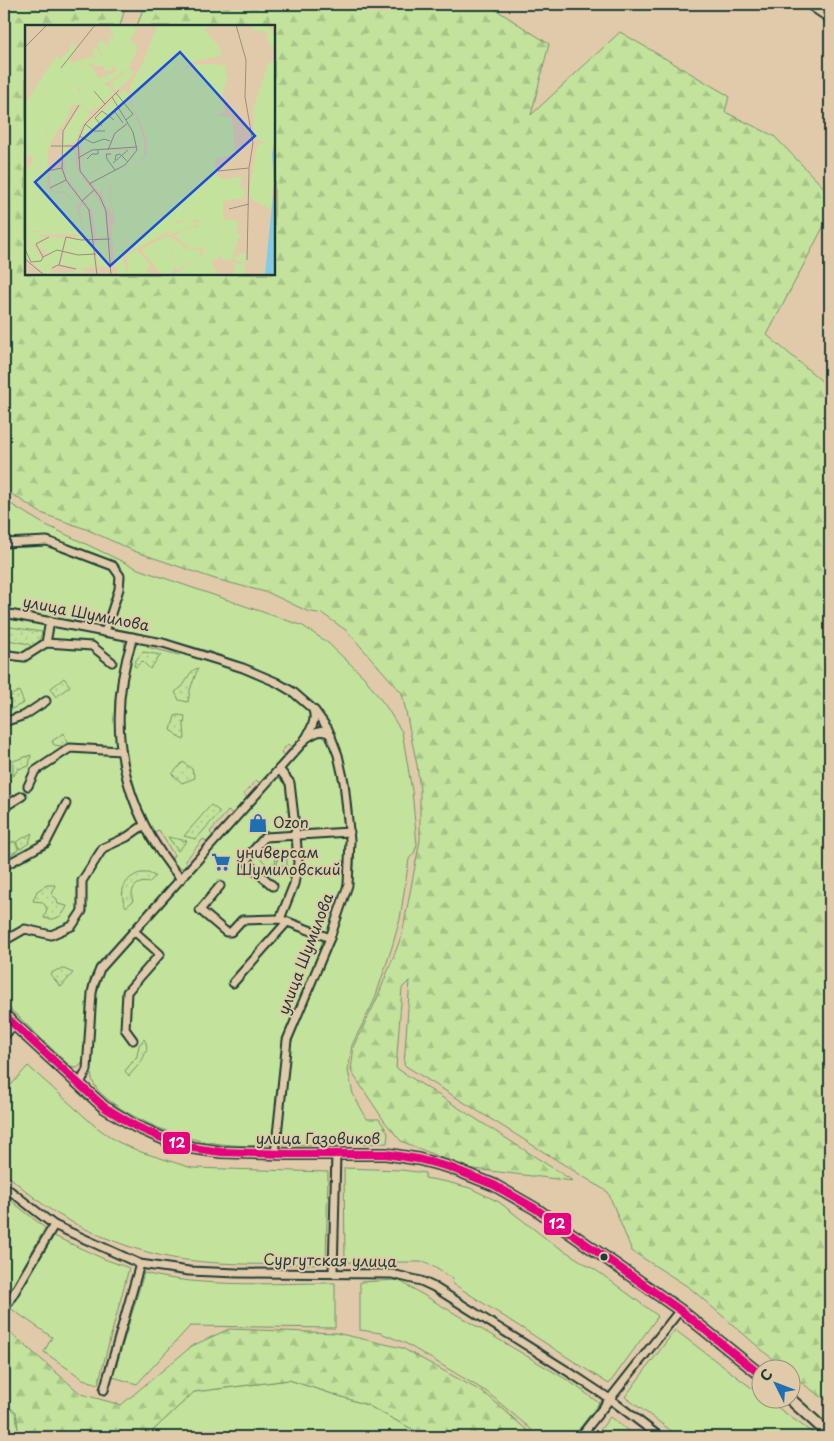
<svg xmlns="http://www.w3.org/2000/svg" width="834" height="1441" font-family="'Playpen Sans',sans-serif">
<defs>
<pattern id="forest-firs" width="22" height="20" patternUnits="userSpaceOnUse" patternTransform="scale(1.25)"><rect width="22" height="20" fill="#c3e39c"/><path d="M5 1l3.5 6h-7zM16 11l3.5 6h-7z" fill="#a7c487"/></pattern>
<pattern id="park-dots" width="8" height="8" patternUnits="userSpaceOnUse" patternTransform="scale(1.25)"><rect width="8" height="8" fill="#c3e39c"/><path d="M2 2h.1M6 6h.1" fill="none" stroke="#a7c487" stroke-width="1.8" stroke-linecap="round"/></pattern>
</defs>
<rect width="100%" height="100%" fill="#e1caaa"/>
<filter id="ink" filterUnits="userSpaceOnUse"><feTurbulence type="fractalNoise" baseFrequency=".02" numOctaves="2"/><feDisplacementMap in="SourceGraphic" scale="10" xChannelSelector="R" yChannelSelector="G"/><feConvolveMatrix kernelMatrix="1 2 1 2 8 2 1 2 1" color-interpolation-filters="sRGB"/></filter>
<g filter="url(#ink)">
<g fill="#c3e39c" stroke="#719068">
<path d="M4 500 42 523 138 569 303 626 328 643 364 677 387 708 402 732 412 791 417 845 414 853 409 859 400 919 392 947 374 1001 352 1045 348 1071 353 1094 367 1119H379L388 1133 387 1143 285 1145 280 1140C283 1118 285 1095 287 1073 288 1063 288 1052 291 1042 294 1028 302 1014 307 1002 323 964 341 927 351 887 358 859 353 829 350 801 347 773 343 743 326 719 276 647 88 624 4 609Z"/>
<path d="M4 617 119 638C122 640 125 642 125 647 125 655 121 664 119 673 116 689 114 705 115 722 115 765 128 808 150 845 157 856 166 865 173 876L171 884 104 958 92 974 88 993 84 1060 81 1065 77 1068 71 1067 4 1003Z"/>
<path d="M142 643 148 644 147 647 179 655 180 652C205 659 304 689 310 715 313 726 299 740 292 748L288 744 281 752 284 756 260 783 256 780 244 794 247 798 233 814 228 811 210 832 213 836 208 843 203 839 185 861 188 864 183 868 177 867 171 860 174 855 159 830 153 832C127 783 116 728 127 673 129 664 131 652 137 644Z"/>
<path d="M320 734 327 736 335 756 340 782 347 840 344 884 327 936 283 1039 273 1136 270 1142 265 1145C213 1149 158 1134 114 1104 102 1095 91 1087 91 1071L97 985 103 971 110 963 307 742Z"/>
<path d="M28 1066 96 1127 118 1142 141 1152 192 1168 328 1172 326 1264C280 1264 232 1266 186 1260 143 1255 87 1233 51 1210 35 1199 19 1185 4 1172V1093Z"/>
<path d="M344 1168 401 1170 425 1173V1178L447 1182 470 1188 499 1202 549 1241 600 1273 658 1316 609 1384 452 1283 453 1279 426 1262H345Z"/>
<path d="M4 1195 45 1228 4 1302Z"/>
<path d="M54 1236 104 1259 129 1268 98 1384 83 1379 44 1352 52 1337 10 1308Z"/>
<path d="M144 1273C202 1288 274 1283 335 1283V1328L190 1326 137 1384 113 1377Z"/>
<path d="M398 1280 569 1381 599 1403 573 1437H527L532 1430 487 1392 405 1343 381 1333 360 1330V1282Z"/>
<path d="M675 1330 761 1395 762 1398 766 1399 818 1437H679L677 1435 625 1397Z"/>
<path d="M289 1380 367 1405 427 1437H146L194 1392Z"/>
<path d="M4 1404 16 1412 19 1437H4Z"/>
<path d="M610 1417 636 1437H595Z"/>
</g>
<g fill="url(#forest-firs)" stroke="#719068">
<path d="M4 4H126L120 26H26V274H274V26H137L145 4H487L549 44 531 115 620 32 729 96 725 112 774 136 830 194V214L767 335 830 388V1401L823 1398 792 1376V1368H783L690 1288 632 1251 608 1192 404 1065 410 980 402 988 396 1068 573 1181 466 1168 401 1141 385 1122 351 1071 354 1045 376 1001 402 935 420 840V790L417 765 402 693 347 631 323 614 307 611 269 593 215 579 134 551 86 529 41 513 4 489Z"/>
<path d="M4 1327 81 1394 121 1405 192 1346 229 1329 336 1333 402 1348 486 1394 529 1432 525 1437H427L367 1405 289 1380 194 1392 146 1437H19L16 1412 4 1404Z"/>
</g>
<g fill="url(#park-dots)" stroke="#719068">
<path d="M4 626 42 632 39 642 31 648 29 644 8 640Z"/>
<path d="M143 652 161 655 150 669 142 661 136 667 134 666 136 660Z"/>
<path d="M198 668 190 690 188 702 179 700 175 692C177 690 180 689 182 687 188 680 188 671 198 668Z"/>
<path d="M64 678 70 686 56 697 50 689Z"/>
<path d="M19 691 24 703 7 711C5 701 10 695 19 691Z"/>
<path d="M178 715 185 716 184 726 185 739H181L171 730 175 716Z"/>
<path d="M64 733 67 743 62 746 54 745 52 741Z"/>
<path d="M31 755 29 766 18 769 13 777V761Z"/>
<path d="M183 762 192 769 195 778 182 783 172 774Z"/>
<path d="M211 805 220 812 196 839 184 836Z"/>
<path d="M32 833 29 843 20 849 16 842Z"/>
<path d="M168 837 187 841 178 851Z"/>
<path d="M14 841 19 849 11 855 4 846Z"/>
<path d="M271 847 276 852 275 866 272 869 261 859Z"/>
<path d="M278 854H287V866H277Z"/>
<path d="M140 873H148L155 876 149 883C137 880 129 889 133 901L126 907C118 893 124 878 140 873Z"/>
<path d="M47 885H55L52 895 57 899 58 904 67 906C63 917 55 921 44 918L47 909 43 902 33 901 37 891Z"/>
<path d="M64 969 73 973 61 987 50 974 57 970Z"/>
<path d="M144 1039C153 1052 137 1066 129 1076L125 1071 137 1056 139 1045Z"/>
</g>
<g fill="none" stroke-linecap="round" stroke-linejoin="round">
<g stroke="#1f3d34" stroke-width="11">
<g id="street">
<path d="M808 4 830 19"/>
<path d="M4 543 47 541 113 566 120 576 119 589 105 632"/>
<path d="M4 613 163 643 243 668 276 682 293 692 315 711 328 729 338 755 344 782 350 840 348 885 330 938 287 1040 275 1154"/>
<path d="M133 637C104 724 121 809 181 879"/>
<path d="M46 643 50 621"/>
<path d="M4 650 9 655 24 657 46 643 92 646 112 662"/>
<path d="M4 722 25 715 46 701"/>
<path d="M305 739C313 734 322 727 331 735"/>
<path d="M279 769 290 783 296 835 298 863 294 884 280 919"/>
<path d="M28 786 35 771 70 748 121 751"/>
<path d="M4 807 22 796"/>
<path d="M4 866 46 843 66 804"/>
<path d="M220 886 200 910 226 932H231L242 920 280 919 330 938"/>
<path d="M273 886 250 866 247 861 250 854 265 837 350 832"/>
<path d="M4 941 25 929 51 935 72 926 82 911V881L103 848 127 837 144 825"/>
<path d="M233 983 287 922"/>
<path d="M4 1036 14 1025"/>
<path d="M133 1040 125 1029 127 992 160 954 134 931"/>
<path d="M79 1085 87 1070 92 993 94 984 100 969 305 740C310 730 317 721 313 710"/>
<path d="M4 1186 54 1225 140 1264 189 1271 237 1273 392 1274 421 1281 434 1287 572 1374 610 1399 660 1437"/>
<path d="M333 1273 336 1153"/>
<path d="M4 1310 54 1225"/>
<path d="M104 1390 140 1264"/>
<path d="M580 1437 680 1310"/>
</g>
</g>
<g stroke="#1f3d34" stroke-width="14">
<g id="secondary">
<path d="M4 1015 104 1107 135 1126 169 1141 193 1148 221 1152 287 1154H386L418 1159 449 1167 494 1185 536 1209 680 1310 762 1376"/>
<path d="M789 1398 830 1435"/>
</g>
</g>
<use href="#street" stroke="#e1caaa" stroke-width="7"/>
<use href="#secondary" stroke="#e1caaa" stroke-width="10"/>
<g stroke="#e1caaa" stroke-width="11">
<path id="bus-1" d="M4 1015 104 1107 135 1126 169 1141 193 1148 221 1152 287 1154H386L418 1159 449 1167 494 1185 536 1209 680 1310 762 1376"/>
</g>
<use href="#bus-1" stroke="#e5007d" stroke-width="8"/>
</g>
</g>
<defs>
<g id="shop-bare" transform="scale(1.5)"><path d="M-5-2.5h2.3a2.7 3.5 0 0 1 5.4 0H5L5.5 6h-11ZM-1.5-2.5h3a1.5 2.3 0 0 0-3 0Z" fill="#1f6fb2" stroke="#e1caaa" stroke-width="2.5" paint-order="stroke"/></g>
<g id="supermarket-bare" transform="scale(1.5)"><path d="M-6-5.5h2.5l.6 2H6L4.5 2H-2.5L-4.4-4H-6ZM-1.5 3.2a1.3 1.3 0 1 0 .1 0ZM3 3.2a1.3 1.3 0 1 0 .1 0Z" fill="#1f6fb2" stroke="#e1caaa" stroke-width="2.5" paint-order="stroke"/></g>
</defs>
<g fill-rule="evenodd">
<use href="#shop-bare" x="258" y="823"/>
<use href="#supermarket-bare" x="221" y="862"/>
</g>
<circle fill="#1f3d34" stroke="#e1caaa" stroke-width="2" cx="604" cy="1257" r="4.5"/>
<g text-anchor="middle" stroke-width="4" stroke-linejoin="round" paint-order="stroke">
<g font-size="15" fill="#1f3d34" stroke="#e1caaa">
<text transform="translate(86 614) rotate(11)" y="5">улица Шумилова</text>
<text transform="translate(306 954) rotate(-69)" y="5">улица Шумилова</text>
<text x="318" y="1144">улица Газовиков</text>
<text transform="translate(330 1261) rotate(1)" y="5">Сургутская улица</text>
</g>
<g font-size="15" fill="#1f3d34" stroke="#e1caaa" text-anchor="start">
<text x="273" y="828">Ozon</text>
<text x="236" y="858">универсам<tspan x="236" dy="17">Шумиловский</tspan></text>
</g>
</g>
<g transform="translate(25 25)">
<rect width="250" height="250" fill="#e1caaa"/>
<path d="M47 18 52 23 43 34 47 38 65 32 67 38 48 48 57 55 53 65 54 71 45 72 33 98 22 106 14 125 17 132 14 150 15 171 33 172 42 181 50 204 48 207 8 206 0 211V144H4L8 135 6 130 0 129V124L4 123 0 121V79L25 40 32 31 34 34 43 27 38 34 46 22 45 20ZM105 43 108 47 106 52 91 66 85 59ZM81 60 89 68 71 84 60 67 62 61ZM101 64 119 114V130L108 145 79 159 75 169 66 158 94 144 108 133 112 119 88 73ZM88 75 101 97 87 111 82 124H68L56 131 55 116 59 103ZM56 80 65 90 54 105 51 116 38 121 40 105ZM103 99 111 119 108 124 85 122 90 109ZM38 122 50 126 52 145 67 166 57 174 41 152ZM67 125H108L110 126 102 138 65 157 57 147 55 134ZM36 144 39 155 25 162V146ZM40 157 56 177 52 181 39 166H28L27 163ZM69 167 79 186 82 212 71 213 67 184 59 176ZM59 179 62 183 68 214 47 213 59 209 54 183ZM210 207 215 210 209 227 182 214 193 209 208 217ZM7 210 21 212 8 220 16 232 9 236 3 230 6 228 2 218ZM26 212 40 213 37 225 21 229 18 223 14 225 11 220ZM42 214 68 216 69 228 54 229 39 225ZM82 215 85 241 73 242 71 216ZM32 226 37 227 34 239 24 244 18 233ZM39 228 69 230 70 242 52 243 36 239ZM216 228H221L219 249H207L211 245 207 238 216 239 219 237 209 235Z" fill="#c3e39c"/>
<path d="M90 0 110 1V8L103 18 107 16 113 23 104 43 78 60 62 61 60 67 70 84 65 87 56 80 48 79 38 101 34 103 23 123 22 161 25 166 42 170 51 181 59 209 7 210 1 217 6 228 3 230 9 236 16 232 29 249 48 247 52 244 60 245 61 248 22 250 0 232V214L3 207 49 206 50 204 42 181 33 172 15 171 11 160 15 156 17 132 12 118 19 114 28 98H33L47 67 54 69 57 55 48 48 66 40 74 54 92 46 88 38 87 45 80 46 78 41 68 40 65 30 71 34 67 24 71 22 79 36 73 19 77 15 82 21 80 14 84 21V13L91 21 82 8 90 13 85 3ZM132 0H187L180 5 195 23 196 31 170 36 157 45 175 39 201 40 200 49 203 51 197 71 200 86 192 91 207 92 210 129 190 134 191 150 200 155 216 151 215 161 220 166 218 173 198 176V194L214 196 208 217 205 221 193 209 182 214 209 227 207 236 199 235 193 227 195 234 186 235 192 250H148L178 229V222L165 224 150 211 159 205 173 202 174 195 152 196 141 208 100 229 98 234 102 250H93L89 236 86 203 90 196 84 164 93 157 83 163 88 191 80 179 77 167 79 159 108 145 121 130 122 115 107 78 105 61 118 38ZM161 195 174 199 141 211 148 200ZM139 212H146L144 216 151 242 145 250H137L116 225ZM148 213 161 224 176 225 175 231 152 245 145 216ZM112 225 126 241 122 244V250H104L101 230Z" fill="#c3e39c"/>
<path d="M226 0H243L250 12V31L249 21 242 18V9L238 5 229 6ZM250 31 249 144 246 185 227 174 224 169 232 121 238 117 229 113 228 85 243 38 249 37Z" fill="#c3e39c"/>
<path d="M250 114V250H240L249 160 247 129Z" fill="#85cbe6"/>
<path fill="none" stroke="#93927b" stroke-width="1" d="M211 0 221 35 220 72 228 118 224 143 222 235M0 22 22 0M36 43 70 0M69 66 80 79M91 68 108 89 101 95M54 80 38 106 37 143 41 155 64 185 72 250M91 83 90 87 98 98M60 99 69 106H80M77 101 70 93 77 86 89 95M54 111 68 118 79 114 85 116M26 121H53M83 125 90 108 103 98M86 129H81L82 134 90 145M53 133 67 125 112 122M62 134 67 129H73V125M90 135 91 130 95 129 103 137M88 138 103 125M22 146 37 143M193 146 224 143M64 159 100 140 112 125 108 107 87 72M25 163 41 155M57 176 69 165M204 184 224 179M0 224 6 237 16 236 18 232 11 219 24 212M18 232 32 225 53 230 71 229M0 234 19 250M34 240 41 212 56 215 85 214M27 243 33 240 51 244M86 250 81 186 75 172 55 146 53 116 60 99 94 65"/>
<path fill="#1d4ed8" fill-opacity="0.15" stroke="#1d4ed8" stroke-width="2.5" d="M155 27 230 111 85 241 10 157Z"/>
<rect width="250" height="250" fill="none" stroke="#1f3d34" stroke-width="2.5"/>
</g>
<g stroke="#e1caaa" stroke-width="2">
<rect x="162" y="1131" width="29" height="24" rx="5" fill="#e5007d"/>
<rect x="543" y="1212" width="29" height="24" rx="5" fill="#e5007d"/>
</g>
<g font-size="14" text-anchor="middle" font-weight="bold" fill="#fff">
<text x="177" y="1148">12</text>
<text x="557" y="1229">12</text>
</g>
<rect width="834" height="1441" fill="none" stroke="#e1caaa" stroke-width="20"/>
<rect x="10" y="10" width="814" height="1421" fill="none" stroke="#1f3d34" stroke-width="2" filter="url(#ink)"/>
<g transform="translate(776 1384) rotate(312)"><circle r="24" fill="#e1caaa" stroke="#93927b"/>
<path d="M0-4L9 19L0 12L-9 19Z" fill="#1f6fb2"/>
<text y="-8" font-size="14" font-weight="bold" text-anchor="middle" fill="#1f3d34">С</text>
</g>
</svg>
